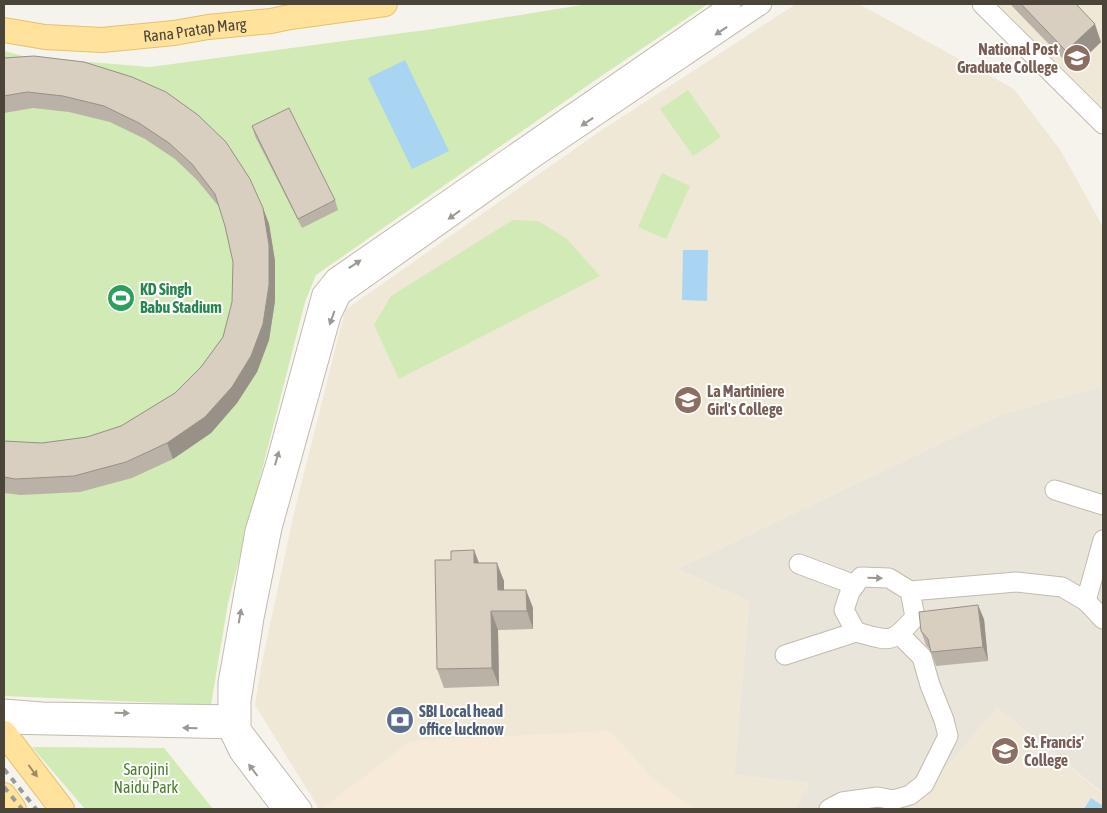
<svg xmlns="http://www.w3.org/2000/svg" width="1107" height="813" font-family="'Asap Condensed',sans-serif">
<rect width="100%" height="100%" fill="#f6f3ec"/>
<path fill="#eae5da" d="M1103 386V793L997 708 911 809H794L810 783 734 775 749 601 677 569 1002 414Z"/>
<path fill="#f7ead8" d="M610 731 654 780 695 809H322L411 741Z"/>
<g fill="#efe8d6">
<path d="M796 4H859L1014 89 1061 151 1103 227V386L1002 414 677 569 749 601 734 775 810 783 794 809H695L654 780 610 731 411 741 322 809H319L255 705 262 662 294 513 345 310 599 132Z"/>
<path d="M997 4H1103V112V111Z"/>
<path d="M997 708 1103 794V809H911Z"/>
</g>
<g fill="#d2eab5">
<path d="M588 4H708L594 81 316 275 305 302 228 603 211 705 4 696V51L27 57 150 67 433 29Z"/>
<path d="M688 90 721 137 693 156 660 109Z"/>
<path d="M662 173 690 186 666 239 638 227Z"/>
<path d="M513 220 538 221 566 238 600 276 399 379 374 325 391 296Z"/>
<path d="M32 747 164 748 213 809H85Z"/>
</g>
<g fill="#a9d4f2">
<path d="M405 60 449 151 412 169 368 78Z"/>
<path d="M683 250H708L707 301 682 300Z"/>
<path d="M1091 798 1103 806V809H1084Z"/>
</g>
<g fill="none" stroke-linecap="round" stroke-linejoin="round">
<g stroke="#c2bbae" stroke-width="21">
<g id="minor">
<path d="M982 4 1103 124"/>
<path d="M1055 490 1103 505"/>
<path d="M799 564 855 585"/>
<path d="M910 591 915 617C891 645 890 641 856 632L844 610 850 592 861 577 889 578 910 591 1016 582 1062 587 1086 601 1103 619"/>
<path d="M1086 601 1103 540"/>
<path d="M785 655 856 632"/>
<path d="M4 709 42 712 238 715"/>
<path d="M4 724 240 729"/>
<path d="M282 809 239 752 228 729V683L255 531 277 459 322 294 335 278 731 4"/>
<path d="M302 809 241 729V701L254 618 272 528 331 316 341 295 538 155 762 4"/>
<path d="M829 809 842 802 878 797 893 800 910 795 924 784 948 736 944 720 930 685 922 657 900 635"/>
</g>
</g>
<g stroke="#e6c16a" stroke-width="26">
<g id="major">
<path id="s1" d="M4 30 45 37 102 40 174 33 208 27 271 21 290 17 385 4"/>
<path d="M4 733 62 809"/>
<path d="M4 795 14 809"/>
</g>
</g>
<use href="#minor" stroke="#fff" stroke-width="19"/>
<use href="#major" stroke="#ffe39c" stroke-width="24"/>
<g stroke="#9a9a9a" stroke-width="4" stroke-dasharray="6 6" stroke-linecap="butt">
<path d="M4 769 36 809"/>
<path d="M4 787 22 809"/>
</g>
</g>
<g fill="#bab2a6">
<path d="M1011 4H1076L1101 42 1073 69 1012 6Z"/>
<path d="M4 58 198 115 263 208 269 224 275 261V301L269 340 257 372 237 403 211 433 173 459 132 478 80 492 21 495 4 493V441L42 443 87 437 121 426 175 393 201 367 223 337 232 302 233 262 225 226 220 208 197 180 175 159 145 139 110 122 69 112 33 108 4 113Z"/>
<path d="M252 126 335 200 338 210 302 228 255 136Z"/>
<path d="M474 550 479 563 504 581V590H526L533 608V629L498 630 499 686 444 688 437 669 451 560Z"/>
<path d="M984 619 988 661 936 666 931 651 926 645 921 631Z"/>
</g>
<g fill="#979187">
<path d="M1095 24 1101 42 1073 69 1066 51Z"/>
<path d="M263 208 269 224 275 261V301L269 340 257 372 237 403 211 433 173 459 167 443 205 417Z"/>
<path d="M474 550 481 569 474 563Z"/>
<path d="M497 563 504 581V609L498 590Z"/>
<path d="M526 590 533 608V629L527 611Z"/>
<path d="M978 605 984 619 988 661 983 647Z"/>
<path d="M491 611 498 630 499 686 492 668Z"/>
</g>
<g fill="#d8cfc1" stroke="#979187">
<path d="M1021 4H1076L1095 24 1066 51Z"/>
<path d="M34 56 84 62 132 77 166 92 198 115 226 142 250 179 263 208 269 245V285L263 324 251 356 232 387 205 417 167 443 126 462 74 476 15 479 4 477V441L42 443 87 437 121 426 175 393 201 367 223 337 232 302 233 262 225 226 215 194 192 164 169 143 139 123 104 106 63 96 27 92 4 96V58Z"/>
<path d="M289 108 335 200 298 219 252 126Z"/>
<path d="M474 550V563H497L498 590H526L527 611H491L492 668 437 669 435 560H451V551Z"/>
<path d="M978 605 983 647 931 652 928 639 921 631 919 612Z"/>
</g>
<defs><path id="oneway-solid" d="M-6-.8H1V-3.2L6.5 0L1 3.2V.8H-6Z" transform="scale(1.25)"/></defs>
<g fill="#9c9892">
<use href="#oneway-solid" transform="translate(721 31) rotate(146)"/>
<use href="#oneway-solid" transform="translate(587 122) rotate(146)"/>
<use href="#oneway-solid" transform="translate(454 215) rotate(144)"/>
<use href="#oneway-solid" transform="translate(355 264) rotate(-34)"/>
<use href="#oneway-solid" transform="translate(332 318) rotate(110)"/>
<use href="#oneway-solid" transform="translate(277 458) rotate(-74)"/>
<use href="#oneway-solid" transform="translate(875 578) rotate(1)"/>
<use href="#oneway-solid" transform="translate(240 616) rotate(-80)"/>
<use href="#oneway-solid" transform="translate(122 713) rotate(1)"/>
<use href="#oneway-solid" transform="translate(190 728) rotate(-179)"/>
<use href="#oneway-solid" transform="translate(253 770) rotate(-127)"/>
</g>
<use fill="#9c8c66" href="#oneway-solid" transform="translate(33 771) rotate(53)"/>
<defs>
<g id="university-disc" transform="scale(1.4375)"><circle r="9.5" fill="#8d6e63" stroke="#fff"/><path d="M0-5L7-2L0 1L-7-2ZM-4 1L0 2.5L4 1V4Q0 6-4 4Z" fill="#fff"/></g>
<g id="stadium-disc" transform="scale(1.4375)"><circle r="9.5" fill="#2e9e5b" stroke="#fff"/><path d="M0-5a6.5 5 0 1 0 0 10a6.5 5 0 1 0 0-10ZM-3.5-1.8h7v3.6h-7Z" fill="#fff"/></g>
<g id="school-disc" transform="scale(1.4375)"><circle r="9.5" fill="#8d6e63" stroke="#fff"/><path d="M0-5L7-2L0 1L-7-2ZM-4 1L0 2.5L4 1V4Q0 6-4 4Z" fill="#fff"/></g>
<g id="bank-disc" transform="scale(1.4375)"><circle r="9.5" fill="#5c6f8a" stroke="#fff"/><path d="M-6-4H6V4H-6ZM0-2.3a2.3 2.3 0 1 0 0 4.6a2.3 2.3 0 1 0 0-4.6Z" fill="#fff"/></g>
</defs>
<g fill-rule="evenodd">
<use href="#university-disc" x="1077" y="58"/>
<use href="#stadium-disc" x="121" y="298"/>
<use href="#school-disc" x="688" y="400"/>
<use href="#bank-disc" x="400" y="720"/>
<use href="#school-disc" x="1005" y="751"/>
</g>
<g text-anchor="middle" stroke-width="4" stroke-linejoin="round" paint-order="stroke">
<g font-size="16" fill="#4b4439" stroke="#fff">
<text dy="6" stroke="none"><textPath href="#s1" startOffset="192">Rana Pratap Marg</textPath></text>
</g>
<g font-size="16" font-weight="bold" fill="#785e54" stroke="#fff" text-anchor="start">
<text x="1058" y="55" text-anchor="end">National Post<tspan x="1058" dy="18">Graduate College</tspan></text>
<text x="707" y="397">La Martiniere<tspan x="707" dy="18">Girl's College</tspan></text>
<text x="1024" y="748">St. Francis'<tspan x="1024" dy="18">College</tspan></text>
</g>
<g font-size="16" font-weight="bold" fill="#27864d" stroke="#fff" text-anchor="start">
<text x="140" y="295">KD Singh<tspan x="140" dy="18">Babu Stadium</tspan></text>
</g>
<g font-size="16" font-weight="bold" fill="#4e5e75" stroke="#fff" text-anchor="start">
<text x="419" y="717">SBI Local head<tspan x="419" dy="18">office lucknow</tspan></text>
</g>
<g font-size="16" fill="#4a7f2a" stroke="#fff">
<text x="146" y="775">Sarojini<tspan x="146" dy="18">Naidu Park</tspan></text>
</g>
</g>
<rect width="1107" height="813" fill="none" stroke="#4b4439" stroke-width="10"/>
</svg>
